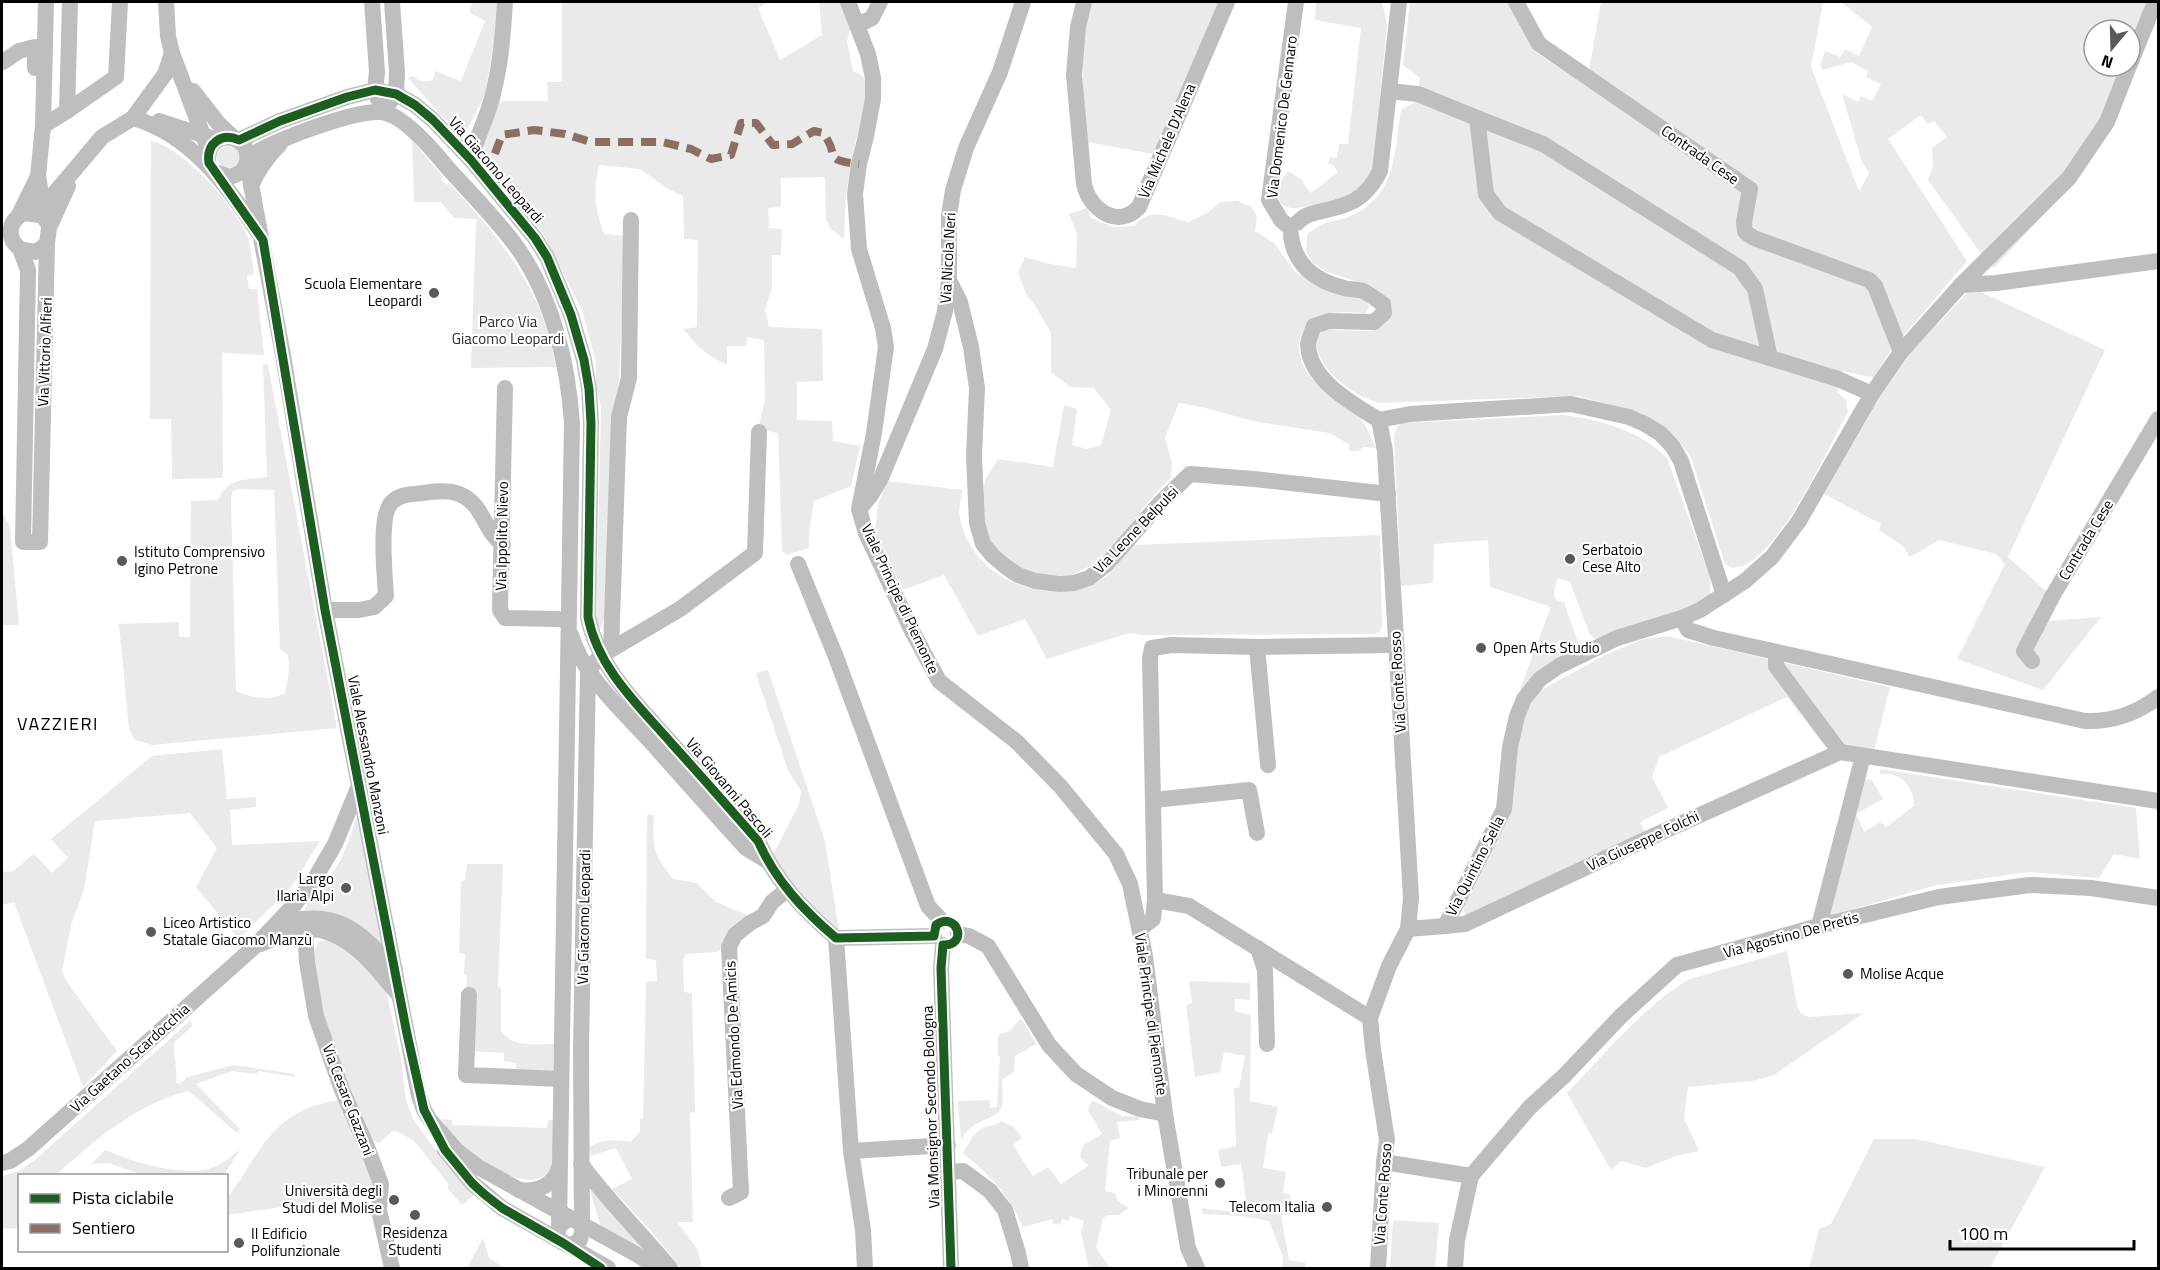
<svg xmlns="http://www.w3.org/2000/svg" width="2160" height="1270" font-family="'Titillium Web',sans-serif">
<rect width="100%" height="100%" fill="#fff"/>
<g fill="#eaeaea" fill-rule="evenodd">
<path d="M473 2H497L495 36 485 94 464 136 440 114 408 78 412 76C419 81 424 83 433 80L435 71 461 81 485 21 469 12Z"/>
<path d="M562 2H768L758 8 780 60 822 35 819 2H843L851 26 847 41 853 71 861 75 865 79 866 96 862 126 856 139 846 193 844 239 830 228 826 220 825 177 781 178V207L768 208 769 228 782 229 781 255H772V289L765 309 769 327 822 329 823 381 797 382V420L832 421 833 441 860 446 851 486 814 501 809 533V548L787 555 782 551 778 433 767 431 759 425 765 400 764 340 747 337 746 346H727V365C708 356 695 346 684 329L697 327 698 240 684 239 683 196 668 189 640 169 599 165C593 190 595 210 604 234L626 236 607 612 600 630 596 629 601 408 596 383V362L582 310 544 235 502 181 481 142 493 111 502 101H548L547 82H562Z"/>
<path d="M1091 2H1219L1154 154 1087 142C1083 93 1079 50 1091 2Z"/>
<path d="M1316 2H1382L1387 24 1373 170C1366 179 1360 188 1350 194 1343 198 1298 210 1291 208 1268 203 1279 182 1288 171L1304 181 1303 183 1311 193 1338 172 1333 165 1328 164 1330 157 1337 158 1339 144H1348L1361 28 1315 20Z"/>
<path d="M1410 2H1507L1535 52 1741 187C1748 203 1734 221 1738 238L1863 285 1870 291 1891 349 1874 378 1843 371 1837 392 1846 400 1848 412C1825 453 1786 543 1745 565 1742 567 1736 567 1732 568L1725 564 1691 457 1678 440 1641 413 1579 396 1379 403C1352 395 1314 368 1316 337L1324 330 1372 331 1384 324 1391 311 1389 298 1373 287 1325 271 1312 262 1306 251 1307 235C1326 217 1335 224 1353 215 1397 194 1394 152 1401 110L1415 102 1420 78 1403 65Z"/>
<path d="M1601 2H1823L1811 67 1859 191 1869 174 1861 159 1842 94 1858 102 1861 96 1872 101 1881 84 1866 77 1868 71 1851 62 1823 70 1820 66 1825 51 1840 57 1845 49 1859 56 1872 27 1841 2H2158V12L2111 130 2074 182 1994 268 1982 255 1928 180 1933 166 1932 148 1947 137 1934 121 1928 124 1921 115 1888 139 1967 261 1898 342 1875 275 1759 232 1751 224 1757 186 1589 70ZM2094 30H2130V66H2094Z"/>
<path d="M412 140 443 177 441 179 446 185 449 183C485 222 519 261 540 310 548 328 552 348 556 367L471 368 476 219 454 218 441 202H414Z"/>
<path d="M151 141C183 148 229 200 244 229 251 242 252 260 254 274L247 276 249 289H257L264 355 222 353 223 478 172 479 171 419H150Z"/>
<circle cx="228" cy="157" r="11"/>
<path d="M1238 201 1253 208 1257 217 1255 231 1274 243 1295 272 1334 292 1365 300 1369 306 1366 313C1336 312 1307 307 1299 343 1297 354 1304 369 1311 378 1323 392 1343 398 1355 412 1365 422 1370 436 1376 448L1364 447 1358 451H1349V445L1330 433 1253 421 1202 407 1179 403 1165 437 1172 464 1171 477 1146 504 1112 548 1090 566 1072 575 1048 576 1033 574 1008 560 993 546 984 527 982 500 985 480 998 459 1053 467 1064 405 1077 409 1072 445 1087 449 1101 445 1111 410 1094 388 1070 387 1051 372V333L1033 302 1027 296 1018 273 1025 257 1045 263 1076 268 1077 234 1069 214 1087 208 1091 218 1113 227 1134 226C1151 207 1166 216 1188 222L1207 213 1220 202Z"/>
<path d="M1981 292 2105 350 2008 557 2046 591 2034 613 2049 621 2101 617 2043 690 1957 659 2005 564 1996 554 1939 540 1910 557 1903 546 1879 530 1881 524 1824 494 1880 397 1913 350 1967 293Z"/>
<path d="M263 364 268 365 337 728 152 745 135 740 129 729 119 624 179 622V637H190L191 501 218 500C228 477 246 480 267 477ZM237 489 274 490 280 649 288 655C290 668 288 681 285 693 271 702 250 697 236 691L231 500 232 492Z"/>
<path d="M1564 415C1602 420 1640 431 1667 458L1710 577V596L1699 604 1597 640 1590 635 1570 582 1558 578 1555 586 1554 597 1556 600 1564 602 1578 642 1576 650 1523 689H1520L1551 607 1490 587 1488 540 1434 544 1433 583 1401 586 1394 435 1397 427 1402 423Z"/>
<path d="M887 481 962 490C961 499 958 509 960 518 972 579 1045 609 1099 581 1116 573 1120 556 1134 545L1380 535 1382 625 1380 631 1375 634 1142 635 1129 633 1047 659 1025 619 978 636 944 575 903 590 875 531 878 505Z"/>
<path d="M2 512 10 527 19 625H2Z"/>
<path d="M1667 636 1890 687 1874 751 1824 745 1787 697 1659 757 1652 777 1668 808 1640 822 1646 835 1465 915 1462 903 1508 812 1518 733 1527 711 1538 692 1605 655 1644 639Z"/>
<path d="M768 670 825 841 839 930 834 931 771 859 799 804 801 791 788 770 757 677 756 673Z"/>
<path d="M222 749 227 799 256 797V807L230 810 232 845 320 841 292 886 239 939 196 887 217 848 190 813 95 821 84 890 71 925 62 972 69 985 117 1051 83 1087 14 902 2 905V872L13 871 34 854 52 873 68 858 51 839 152 756Z"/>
<path d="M1880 769 2136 808 2140 859 2114 854 2099 878 2028 872 1937 885 1826 917 1864 779 1872 780 1883 799 1856 814 1864 832 1880 822 1886 827 1914 806C1914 786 1901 772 1880 774Z"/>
<path d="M647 815H654C653 847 652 853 673 879L697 883 716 902 747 915 726 935 720 950 716 952 686 954 683 960 684 992 692 993 695 1112 690 1113 693 1222H677L698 1250 702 1268H681L653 1233 612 1189 632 1179 616 1148 591 1156 589 1147C602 1139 615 1139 631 1142L640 1131V1119H643L646 982 657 981 656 960 646 959Z"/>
<path d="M357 816 384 946 304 911C308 900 320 890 327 881 342 862 350 838 357 816Z"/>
<path d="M467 864H503L498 986 501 988V1030C511 1048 536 1044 554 1044L553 1076 516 1071V1063L504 1061V1053L472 1051 466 990 467 975 464 974 465 954 459 953 461 881 465 880Z"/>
<path d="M325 940 339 943 386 990 401 1059 406 1100 413 1119 431 1144 475 1194 462 1205 448 1189V1183L414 1141 394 1130 379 1143 369 1139 325 1025 313 955 318 942Z"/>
<path d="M1787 951 1797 1006 1801 1014 1809 1017 1864 1013 1774 1075 1753 1081 1688 1087 1684 1118 1699 1151 1676 1156 1646 1168 1621 1161 1611 1170 1567 1093C1603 1056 1645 1004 1690 979Z"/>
<path d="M1189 981 1250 983V1000L1235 999V1011L1251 1015 1250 1101 1278 1107 1272 1133 1268 1134 1263 1168 1286 1172 1283 1193 1290 1194 1288 1214 1281 1215 1289 1260 1306 1263 1305 1268H1282L1283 1256 1269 1221 1242 1216 1202 1214V1208L1234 1212 1246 1201 1241 1164 1221 1167 1218 1150 1236 1146 1234 1088H1239L1245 1056 1224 1052 1220 1072 1195 1077 1186 1005 1192 1003Z"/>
<path d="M1021 1018 1036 1044 1015 1056 1014 1072 1002 1080C1002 1088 1004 1102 1001 1109 995 1121 972 1118 961 1140L958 1101 990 1100V1108L997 1107 1000 1057 998 1056V1035L1011 1030Z"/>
<path d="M191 1020 192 1026 174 1043C173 1057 178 1070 176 1083L181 1084 187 1077 234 1065 294 1074 295 1077 259 1071 256 1074 232 1071 196 1084 240 1129 237 1133 189 1091C137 1103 94 1141 56 1175L20 1176 19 1228 2 1229V1176L21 1170 36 1159Z"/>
<path d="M340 1100 375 1185 372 1191 366 1195 227 1215C226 1192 233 1192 244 1174 269 1132 289 1107 340 1100Z"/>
<path d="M1092 1100 1122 1116 1140 1117 1139 1120 1117 1122 1120 1138 1110 1141 1105 1191 1115 1193 1118 1201 1129 1208 1119 1215H1108L1103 1218 1096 1248 1110 1268H1089L1081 1233 1084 1221 1070 1216 1068 1221 1062 1219 1060 1225 1052 1223 1053 1219 1023 1227C1010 1197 990 1173 963 1154 969 1143 973 1131 986 1127 992 1125 996 1125 1001 1121L1014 1127 1022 1138 1013 1145 1033 1176 1048 1167 1061 1184 1088 1166 1080 1157 1083 1145 1102 1134 1088 1110Z"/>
<path d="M442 1119 452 1120 453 1125 547 1128 548 1120H553C553 1132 556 1162 549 1171 528 1199 467 1153 452 1135 448 1130 445 1124 442 1119Z"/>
<path d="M1874 1139H1916L2045 1167 1990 1268H1809L1819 1229 1831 1224Z"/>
<path d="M240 1149 224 1175H143L108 1163 91 1164 105 1150C134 1162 177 1176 208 1169 220 1166 231 1157 240 1149Z"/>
<path d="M590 1191H592L644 1248 601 1227Z"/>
<path d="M1393 1220 1439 1223 1435 1268H1390Z"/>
<path d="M483 1238 489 1258 505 1268H467Z"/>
</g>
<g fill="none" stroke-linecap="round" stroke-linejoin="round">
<g stroke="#bebebe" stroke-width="16">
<path d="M46 2 43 126 38 176 46 221"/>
<path d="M166 2 168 36 172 53 209 151"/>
<path d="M372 2 377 72 375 90 378 99"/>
<path d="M848 2 868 54 873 78V99L866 136 859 164 855 194 859 249 883 328 886 347 874 433 859 509 866 533 912 631 939 681 1017 742 1061 787 1116 854 1130 884 1145 956 1165 1114 1188 1248 1197 1268"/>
<path d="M1084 2 1078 27 1074 75 1084 184C1089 209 1118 230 1139 207L1227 2"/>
<path d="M1516 2 1539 44 1750 189 1744 222 1745 232 1754 238 1869 280 1875 286 1901 352"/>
<path d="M858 25 872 18 880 2"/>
<path d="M3 62 19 51 35 47V68"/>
<path d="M2130 64 2155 2"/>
<path d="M193 91 218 123 234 138"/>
<path d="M1389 91 1418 94 1477 118 1486 194 1500 213 1712 340 1838 379 1872 394"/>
<path d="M390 102 396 94 397 72 392 2"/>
<path d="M67 111 116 77 120 2"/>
<path d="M133 118C190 134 227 185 257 231"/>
<path d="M1477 118 1543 144 1740 268 1755 289 1770 358"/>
<path d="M159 121 212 138"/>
<path d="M43 126 67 111 70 2"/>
<path d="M239 140 280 121 347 97 375 90 396 94 415 105 433 120 471 160 535 238 547 257 571 315 584 360 589 389 591 423 588 617C598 669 640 707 673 745 702 777 730 809 758 841 776 881 803 910 836 938L851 1151 863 1230 865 1268"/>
<path d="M248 157C273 141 353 110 381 112 403 114 434 151 447 167 471 194 498 220 519 250 553 300 568 364 572 423L559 1226"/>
<path d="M208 159C208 137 232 130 245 147 251 162 245 173 230 177L215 172"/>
<path d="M471 160C476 137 488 117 493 94 501 63 503 33 505 2"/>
<path d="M247 163 283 355 325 610 419 1096 424 1110 430 1120 456 1150 478 1167 636 1254 658 1268"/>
<path d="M251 186C258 169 267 157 280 144"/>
<path d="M31 213 53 195 102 137 133 118 165 74 172 53"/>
<path d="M40 215 24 213C8 221 6 238 20 249L35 252 42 248 47 243 49 228 68 186"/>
<path d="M18 217 38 176"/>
<path d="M1297 223C1303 216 1310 214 1318 212 1349 205 1365 201 1380 171L1399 2"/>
<path d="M1288 226 1281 220 1269 200 1296 2"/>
<path d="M1291 235C1294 265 1316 281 1344 288 1350 290 1357 289 1363 291 1370 294 1377 300 1383 304L1384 313 1374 322 1329 321 1314 326C1312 332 1308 339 1308 345 1310 381 1352 403 1379 420L1385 451 1411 898 1408 929 1389 966 1370 1018 1373 1050 1387 1140 1384 1162 1378 1268"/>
<path d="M20 249 28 270 23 542H40L47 243"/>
<path d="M949 280 960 302 971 347 977 388 974 456 977 523 983 544 993 556 1006 567 1018 575 1035 581 1059 584 1074 583 1089 578 1106 565 1161 502 1190 474 1254 479 1388 494"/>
<path d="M1961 285 1996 283 2158 261"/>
<path d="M505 388 500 610 505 618 557 619 568 621"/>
<path d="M1379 420 1410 414 1571 404 1629 417 1645 424 1661 434 1673 447 1681 461 1724 595"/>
<path d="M862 506 871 495 881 478 935 349 945 311 949 280V216L953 190 966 148 1000 72 1023 2"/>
<path d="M798 564 836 657 928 906 942 921"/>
<path d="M325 610H359L374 607 386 596C385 576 378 515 392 502 400 494 413 494 423 493 433 491 450 490 459 494 483 503 484 531 503 545"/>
<path d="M1682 618 1688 630 1714 638 2085 721C2113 722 2136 714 2158 697"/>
<path d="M571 635C584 677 622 710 650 741 682 777 714 813 746 848L767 861"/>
<path d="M1257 647 1268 765"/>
<path d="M611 648 619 417 629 378 631 220"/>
<path d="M1776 652V666L1840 752"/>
<path d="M2032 661 2024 651 2053 595 2158 419"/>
<path d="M1154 800 1249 790 1257 833"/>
<path d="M1155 900 1189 906 1370 1018"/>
<path d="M301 919 305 930 307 962 316 1016 342 1090 367 1147 381 1184 379 1210 392 1268"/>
<path d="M291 921C342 910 363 936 395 969"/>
<path d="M1445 926 1465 924 1651 837 1840 752 2158 801"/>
<path d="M1819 926 1863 756"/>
<path d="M1140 929 1153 919 1155 900 1150 658 1152 648 1172 645 1257 647 1395 645"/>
<path d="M1408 929 1445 926 1504 809 1510 747 1517 716 1524 699 1540 679 1559 666 1617 638 1682 618 1700 610 1745 581 1772 557 1799 521 1872 394 1901 352 1961 285 2069 178 2107 122 2129 66"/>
<path d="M958 934 969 936 988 946 1049 1045 1076 1074 1112 1098 1140 1109 1165 1114"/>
<path d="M836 938 934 936"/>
<path d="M261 944C277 937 301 926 320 930 354 937 378 971 399 995"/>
<path d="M943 945 941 968 951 1268"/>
<path d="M1258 948 1265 970 1267 1044"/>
<path d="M469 995 466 1075 561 1079"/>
<path d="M445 1150 472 1183 502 1208 608 1268"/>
<path d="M851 1151 948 1145"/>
<path d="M1384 1162 1471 1176"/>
<path d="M2 1163 10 1161 28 1149 254 947 294 905 314 880 335 844 358 788"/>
<path d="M581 1164C608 1201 641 1233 670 1268"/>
<path d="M949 1172 963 1171 990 1191 1005 1210 1018 1253 1021 1268"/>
<path d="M519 1190C536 1192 555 1186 559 1167"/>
<path d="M729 1198 741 1192 729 947 735 935 750 923 763 916 772 902 787 890"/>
<path d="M567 1220 559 1226 557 1236 563 1243 572 1245 580 1240 582 1231 581 1048 588 671 600 656 680 609 755 553 759 432"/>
<path d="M1455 1268 1457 1240 1471 1176 1530 1107 1564 1076 1621 1016 1677 965 1819 926 1939 897 2030 885 2091 888 2158 898"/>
</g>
<path stroke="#8d6e63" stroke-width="8" stroke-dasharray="15 8" stroke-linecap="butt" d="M481 172 494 156 502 135 534 130 565 134 591 142H662L691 149 711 159 731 155 741 123H756L773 145 792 144 814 131 823 133C841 156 821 160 859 164"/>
<g stroke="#fff" stroke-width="13">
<path id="cycleway" d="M601 1268 563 1243 502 1208 484 1194 472 1183 445 1150 424 1110 407 1034 325 610 263 240 209 163C206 144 221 132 239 140L280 121 347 97 375 90 396 94 415 105 433 120 471 160 535 238 547 257 571 315 584 360 589 389 591 423 588 617C598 669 640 707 673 745 702 777 730 809 758 841 776 881 803 910 836 938L934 936 936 925C957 910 969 946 943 945L941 968 951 1268"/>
</g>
<use href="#cycleway" stroke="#1b5e20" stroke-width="9"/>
</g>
<g fill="#595959" stroke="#fff" stroke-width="2">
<circle cx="434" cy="293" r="6"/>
<circle cx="1570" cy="559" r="6"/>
<circle cx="122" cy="561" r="6"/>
<circle cx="1481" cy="648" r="6"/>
<circle cx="346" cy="888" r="6"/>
<circle cx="151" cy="932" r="6"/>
<circle cx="1848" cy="974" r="6"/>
<circle cx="1220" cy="1183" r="6"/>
<circle cx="394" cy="1200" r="6"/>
<circle cx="1327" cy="1207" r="6"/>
<circle cx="415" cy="1215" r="6"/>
<circle cx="239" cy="1243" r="6"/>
</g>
<g text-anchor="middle" stroke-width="4.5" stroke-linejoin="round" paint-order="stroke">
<g font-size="15" fill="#000" stroke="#fff">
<text transform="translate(1282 117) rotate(-83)" y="5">Via Domenico De Gennaro</text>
<text transform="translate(1167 141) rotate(-67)" y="5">Via Michele D'Alena</text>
<text transform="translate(1700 155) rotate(35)" y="5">Contrada Cese</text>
<text transform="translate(496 170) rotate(49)" y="5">Via Giacomo Leopardi</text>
<text transform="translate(948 258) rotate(-87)" y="5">Via Nicola Neri</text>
<text transform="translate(45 352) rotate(-88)" y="5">Via Vittorio Alfieri</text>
<text transform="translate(1136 530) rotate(-46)" y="5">Via Leone Belpulsi</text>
<text transform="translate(502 536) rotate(-89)" y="5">Via Ippolito Nievo</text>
<text transform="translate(2086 540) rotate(-59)" y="5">Contrada Cese</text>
<text transform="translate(900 599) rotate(65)" y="5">Viale Principe di Piemonte</text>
<text transform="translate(1398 682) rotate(-93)" y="5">Via Conte Rosso</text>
<text transform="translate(368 755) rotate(79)" y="5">Viale Alessandro Manzoni</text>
<text transform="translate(729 788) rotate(50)" y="5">Via Giovanni Pascoli</text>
<text transform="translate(1643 841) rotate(-25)" y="5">Via Giuseppe Folchi</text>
<text transform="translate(1475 866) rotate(-63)" y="5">Via Quintino Sella</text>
<text transform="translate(584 917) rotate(-89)" y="5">Via Giacomo Leopardi</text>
<text transform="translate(1791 935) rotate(-15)" y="5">Via Agostino De Pretis</text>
<text transform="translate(1151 1014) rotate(82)" y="5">Viale Principe di Piemonte</text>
<text transform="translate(734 1035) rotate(-93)" y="5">Via Edmondo De Amicis</text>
<text transform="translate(130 1058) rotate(-42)" y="5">Via Gaetano Scardocchia</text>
<text transform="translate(348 1100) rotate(69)" y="5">Via Cesare Gazzani</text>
<text transform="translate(931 1107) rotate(-92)" y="5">Via Monsignor Secondo Bologna</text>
<text transform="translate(1383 1194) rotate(-86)" y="5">Via Conte Rosso</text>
</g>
<g font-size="15" fill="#000" stroke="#fff" text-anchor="start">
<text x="422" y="289" text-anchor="end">Scuola Elementare<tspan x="422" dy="17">Leopardi</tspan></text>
<text x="1582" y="555">Serbatoio<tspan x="1582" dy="17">Cese Alto</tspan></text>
<text x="134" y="557">Istituto Comprensivo<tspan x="134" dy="17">Igino Petrone</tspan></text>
<text x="1493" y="653">Open Arts Studio</text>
<text x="334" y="884" text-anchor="end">Largo<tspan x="334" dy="17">Ilaria Alpi</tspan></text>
<text x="163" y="928">Liceo Artistico<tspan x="163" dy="17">Statale Giacomo Manzù</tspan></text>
<text x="1860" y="979">Molise Acque</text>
<text x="1208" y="1179" text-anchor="end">Tribunale per<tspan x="1208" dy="17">i Minorenni</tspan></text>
<text x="382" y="1196" text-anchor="end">Università degli<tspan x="382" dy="17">Studi del Molise</tspan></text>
<text x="1315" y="1212" text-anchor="end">Telecom Italia</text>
<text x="415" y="1238" text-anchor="middle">Residenza<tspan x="415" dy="17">Studenti</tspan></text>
<text x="251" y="1239">II Edificio<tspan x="251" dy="17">Polifunzionale</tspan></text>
</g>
<g font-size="15" fill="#2f2f2f" stroke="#fff">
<text x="508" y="327">Parco Via<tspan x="508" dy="17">Giacomo Leopardi</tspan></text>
</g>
<g font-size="18" letter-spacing="1.5" fill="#000" stroke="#fff">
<text x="58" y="730">VAZZIERI</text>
</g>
</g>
<rect width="2160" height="1270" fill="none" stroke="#000000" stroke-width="6"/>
<rect x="18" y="1174" width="210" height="78" fill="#ffffff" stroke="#999999" stroke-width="1.5"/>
<rect x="30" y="1194" width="30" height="9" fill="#1b5e20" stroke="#999999" stroke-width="1.5"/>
<text x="72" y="1204" font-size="18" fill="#000000">Pista ciclabile</text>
<rect x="30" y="1224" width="30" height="9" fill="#8d6e63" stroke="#999999" stroke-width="1.5"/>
<text x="72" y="1234" font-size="18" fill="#000000">Sentiero</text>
<g transform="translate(2112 48) rotate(199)"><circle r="28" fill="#ffffff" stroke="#999999" stroke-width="1.5"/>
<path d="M0-4.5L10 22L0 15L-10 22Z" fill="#595959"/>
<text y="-9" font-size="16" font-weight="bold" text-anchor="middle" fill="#000000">N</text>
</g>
<path d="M1950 1240v9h184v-9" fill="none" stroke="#000000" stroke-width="3"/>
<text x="1959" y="1240" font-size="18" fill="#000000" stroke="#ffffff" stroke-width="4.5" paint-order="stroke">100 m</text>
</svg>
